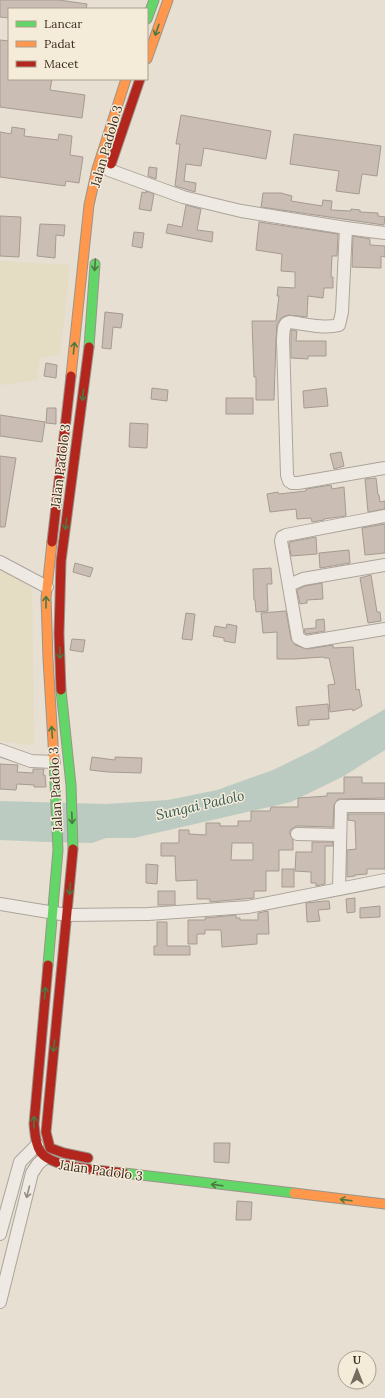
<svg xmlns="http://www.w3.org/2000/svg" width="385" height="1398" font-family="Lora,serif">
<rect width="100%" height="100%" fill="#e6dfd2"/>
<g fill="#e4dcc3">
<path d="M0 261 70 265 60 355 40 358 37 380 0 385Z"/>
<path d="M0 567 32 588 34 745 0 741Z"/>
</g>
<path fill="#bccbc1" d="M385 709V750L344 776 291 802 134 838H106L92 843 47 842 0 840V801L106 804 168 800 217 790 273 770 316 749Z"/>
<g fill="#cabdb3" stroke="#a79b91" fill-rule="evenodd">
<path d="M0 0H59L87 4 86 9H9V18L0 17Z"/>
<path d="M0 40 9 41V79H52L50 90 85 95 82 118 0 107Z"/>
<path d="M181 115 271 131 266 159 204 148 201 166 186 164 184 181 196 183 195 192 175 186 180 144H176Z"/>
<path d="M12 127 25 129 24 136 58 140 59 134 72 136 70 155 83 157 79 183 66 181 65 186 0 177V132L11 134Z"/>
<path d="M294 134 381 146 377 176 362 174 359 194 336 191 339 171 290 164Z"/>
<path d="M149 167 157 168 156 179 148 176Z"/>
<path d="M146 191 154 194 151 211 139 209 142 192 146 193Z"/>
<path d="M263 193H281L292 196 291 201 322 206 323 200 332 201 331 210 351 211V209L360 210V212L378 213V216L385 217 384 225 261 207Z"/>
<path d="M186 205 201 209 197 230 213 232 212 242 166 233 168 224 182 227Z"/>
<path d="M0 216 21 217 19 257 0 256Z"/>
<path d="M259 222 338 234 337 256H332L331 277H333V288H324L323 298 308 296 307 317 288 315 281 318 277 324 276 339 274 400H256V377H254L252 321H276L279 296H277L278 287 295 288V272L281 271 282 254 256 250Z"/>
<path d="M40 224 65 225 64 236 56 235 55 258 37 256Z"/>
<path d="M134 232 144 233 142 248 132 246Z"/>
<path d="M353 236 370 239V245L385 246V257L381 256V268L352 267Z"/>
<path d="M105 312 123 314 121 328 113 327 111 349 102 348Z"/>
<path d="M291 330 297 331 296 341H326V356H308V359L291 358Z"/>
<path d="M46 363 57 365 56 378 44 376Z"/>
<path d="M152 388 168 390 167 401 151 399Z"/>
<path d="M326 388 328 406 304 408 303 391Z"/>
<rect x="226" y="398" width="27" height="16"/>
<path d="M47 408H56V424L46 423Z"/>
<path d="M0 415 45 422 42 442 0 436Z"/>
<path d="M130 423 148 424 147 448 129 447Z"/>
<path d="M341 452 344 466 334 469 330 454Z"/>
<path d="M0 456 16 458 5 527H0Z"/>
<path d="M376 478 378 495H379L380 502 385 501V509L368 512 365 479Z"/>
<path d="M331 485 332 489 344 487 346 516 324 519V520L312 522 311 518 297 519 296 509 270 512 267 494 278 492 279 494 306 491V489Z"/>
<path d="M385 524V553L365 555 362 528Z"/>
<path d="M316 537 317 554 291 556 289 542Z"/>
<path d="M349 550 350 563 320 568 319 553Z"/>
<path d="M75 563 93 568 90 577 73 572Z"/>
<path d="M271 568 272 584H267L268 611 256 612 255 600H254L253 569Z"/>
<path d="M371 575 377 612H380L381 621 368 623 360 578Z"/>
<path d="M322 583 323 599 307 600V603L300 604 297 590 305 586Z"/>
<path d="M286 611 291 639 295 645 307 649 333 645V648L353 647 356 690 359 689 362 706 353 711 352 709 330 712 328 685 335 684 329 658H324L323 657 294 659H277V632L263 633 261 613Z"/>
<path d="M186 613 195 614 192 640 182 639Z"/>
<path d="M324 619 325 631 307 634 305 633 304 629 316 628V620Z"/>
<path d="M227 624 237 626 235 643 224 641V638L213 636 215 626 226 628Z"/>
<path d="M72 639 85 640 83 652 70 650Z"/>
<path d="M328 704 329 719 309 720V725L298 726 296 707Z"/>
<path d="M92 757 115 760V757L142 758 141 773 108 772 90 770Z"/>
<path d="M0 764 18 765 17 772 33 773V769H44L43 775H45L46 787H34V785L17 784 16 790 0 789Z"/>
<path d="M344 777H362V783H385V798L338 799 334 805 333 827 297 826 293 828 290 830V834L293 840V850H279V871H266V891H254V898L210 902V899H197V880L176 881 175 856H161V843H179V830H189V834L206 835V823H220V826H238V821H251V811H270L271 807H298V798L327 796V793H344ZM232 843H253V860H231Z"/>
<path d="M348 814H385V869H367V874L355 875V876L347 877V850L356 849 355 821 348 820Z"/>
<path d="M312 842H333V846H325V884L316 886V883H311V872L295 871 296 852H312Z"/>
<path d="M146 864 158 865 157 884 146 883Z"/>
<rect x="282" y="869" width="12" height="18"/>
<rect x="158" y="891" width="17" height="14"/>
<path d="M355 898V912L347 913 346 899Z"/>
<path d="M325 901H329L330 909 318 910 320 921 307 922 306 903Z"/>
<path d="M380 906V917L360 918V908Z"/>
<path d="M268 911 269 934H257V944L222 947 221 930H205V934H197V944H188V920H205V918L236 915V918H240V920H258V913Z"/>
<path d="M157 922H167V946H190V955H154V946H157Z"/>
<path d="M214 1143H230L229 1163 214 1162Z"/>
<path d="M237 1201 252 1202 251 1220H236Z"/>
</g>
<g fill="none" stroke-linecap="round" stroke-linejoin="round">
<g stroke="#aca49a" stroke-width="14">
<g id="street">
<path d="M109 170 183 197 241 211 346 228 385 233"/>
<path d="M346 228 342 312 339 325C324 329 305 324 290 322 282 323 284 333 283 340L287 475 289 481 292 483H298L385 468"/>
<path d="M385 516 286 535 282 537 281 541 298 638 306 642 385 629"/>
<path d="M0 562 47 587"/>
<path d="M289 585 303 579 385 565"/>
<path d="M0 750 31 761 54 762"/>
<path d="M297 834 340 835"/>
<path d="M339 889 341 806H385"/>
<path d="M0 904 67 915 148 914 248 907 385 880"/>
<path d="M0 1234 20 1162 37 1145"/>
<path d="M0 1302 32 1173 38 1164 45 1158"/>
</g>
</g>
<g stroke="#9b948a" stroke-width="11">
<g id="fast">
<path d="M147 19 154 0"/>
<path d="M89 347 95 264"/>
<path d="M61 690 71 785 73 849"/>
<path d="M48 965 58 850 54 760"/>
<path d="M124 1173 294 1193"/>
</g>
</g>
<g stroke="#9b948a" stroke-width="11">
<g id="slow">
<path d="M147 59 168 0"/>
<path d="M71 376 89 205 97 169 126 79"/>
<path d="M52 542 46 598 48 658 54 760"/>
<path d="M294 1193 385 1204"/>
</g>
</g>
<g stroke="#9b948a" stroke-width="11">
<g id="jam">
<path d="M111 164 140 79"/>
<path d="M52 542 71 376"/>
<path d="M61 690 59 634 61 561 89 347"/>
<path d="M73 849 46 1132 50 1148 64 1153 88 1158"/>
<path d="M48 965 34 1124C35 1133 35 1143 40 1151 51 1169 103 1170 124 1173"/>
</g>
</g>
<use href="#street" stroke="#eeeae3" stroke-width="12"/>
<use href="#fast" stroke="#63d668" stroke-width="9"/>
<use href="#slow" stroke="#ff974d" stroke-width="9"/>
<use href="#jam" stroke="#b3261e" stroke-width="9"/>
</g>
<defs><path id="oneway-shaft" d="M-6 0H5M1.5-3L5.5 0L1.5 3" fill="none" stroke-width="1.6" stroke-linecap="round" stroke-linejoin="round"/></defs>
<g stroke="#4d7841">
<use href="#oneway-shaft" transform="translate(157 30) rotate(109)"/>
<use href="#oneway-shaft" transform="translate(95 265) rotate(94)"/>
<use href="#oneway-shaft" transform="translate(74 348) rotate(-84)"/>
<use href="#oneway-shaft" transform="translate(83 395) rotate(97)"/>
<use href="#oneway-shaft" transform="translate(66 524) rotate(97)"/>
<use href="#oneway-shaft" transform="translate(46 602) rotate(-90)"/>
<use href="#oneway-shaft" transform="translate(60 653) rotate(88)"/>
<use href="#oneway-shaft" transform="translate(52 732) rotate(-94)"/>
<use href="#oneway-shaft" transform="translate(72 818) rotate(88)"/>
<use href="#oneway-shaft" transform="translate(70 889) rotate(95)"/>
<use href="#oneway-shaft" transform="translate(45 993) rotate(-85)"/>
<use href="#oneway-shaft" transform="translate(54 1046) rotate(96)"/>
<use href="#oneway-shaft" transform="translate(34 1122) rotate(-89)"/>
<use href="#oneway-shaft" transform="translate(217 1185) rotate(-173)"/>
<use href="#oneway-shaft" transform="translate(346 1200) rotate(-173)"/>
</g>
<use stroke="#948b82" href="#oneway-shaft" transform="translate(28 1192) rotate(104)"/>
<g text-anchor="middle" stroke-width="3" stroke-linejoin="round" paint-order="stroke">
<g font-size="13" fill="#3b2c21" stroke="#f5ebd9">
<text transform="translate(106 146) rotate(-74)" y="5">Jalan Padolo 3</text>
<text transform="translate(60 466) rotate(-83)" y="5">Jalan Padolo 3</text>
<text transform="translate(55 789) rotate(-93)" y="5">Jalan Padolo 3</text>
<text transform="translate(101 1170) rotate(8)" y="5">Jalan Padolo 3</text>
</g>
<g font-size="14" font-style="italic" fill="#315a55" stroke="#f5ebd9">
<text transform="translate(200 805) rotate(-13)" y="5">Sungai Padolo</text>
</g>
</g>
<rect x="8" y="8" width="140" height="72" fill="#f5ebd9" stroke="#ab9f8f"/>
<rect x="16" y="21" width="20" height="6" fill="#63d668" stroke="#ab9f8f"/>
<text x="44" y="28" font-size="12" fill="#3b2c21">Lancar</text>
<rect x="16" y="41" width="20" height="6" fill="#ff974d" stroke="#ab9f8f"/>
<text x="44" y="48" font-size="12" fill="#3b2c21">Padat</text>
<rect x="16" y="61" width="20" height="6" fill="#b3261e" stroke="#ab9f8f"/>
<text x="44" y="68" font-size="12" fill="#3b2c21">Macet</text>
<g transform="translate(357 1370)"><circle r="19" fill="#f5ebd9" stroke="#ab9f8f"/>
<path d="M0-3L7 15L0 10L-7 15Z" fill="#776b5f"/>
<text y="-6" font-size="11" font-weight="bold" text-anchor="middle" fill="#3b2c21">U</text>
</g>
</svg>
